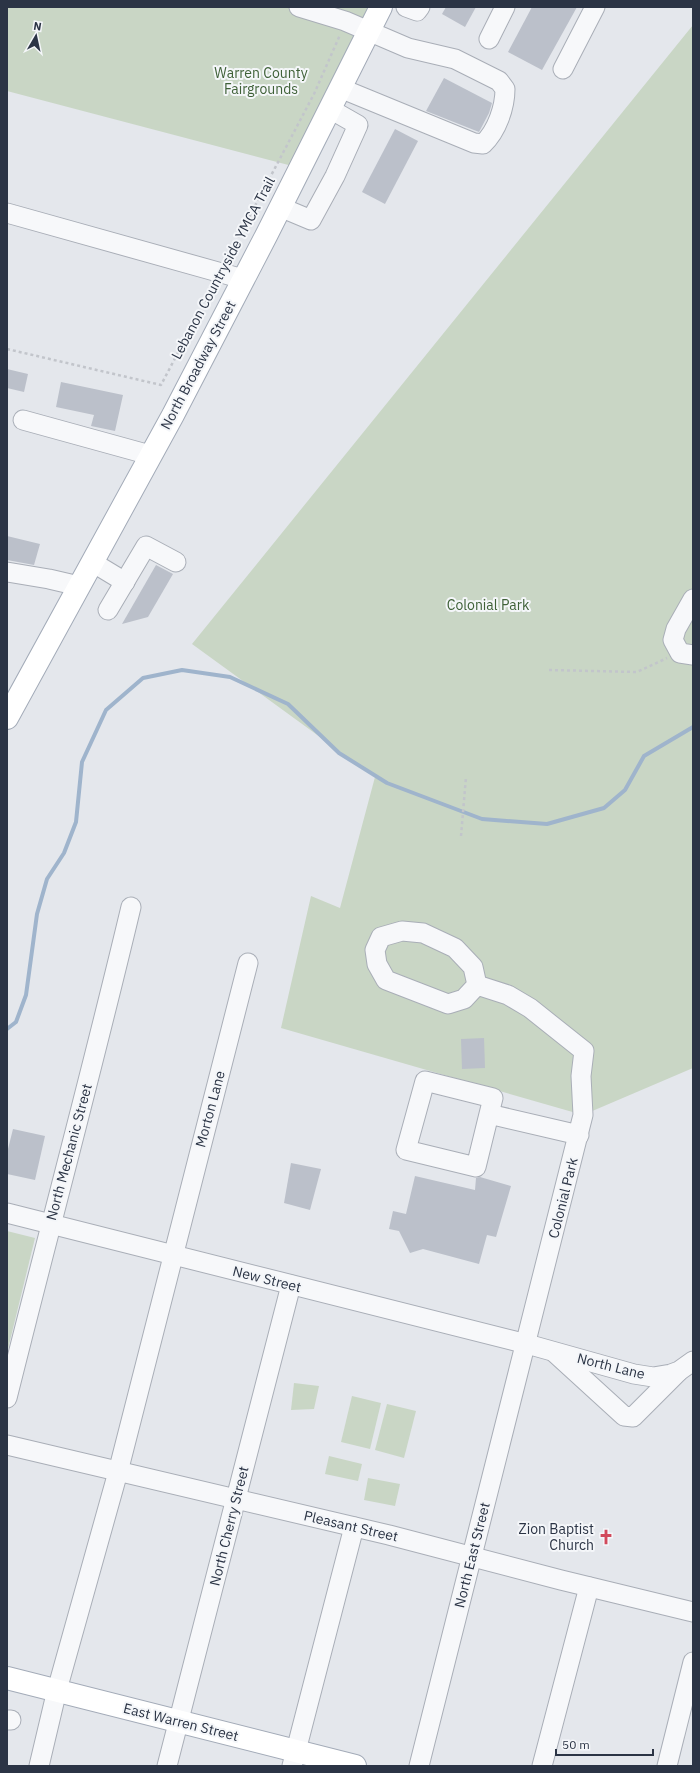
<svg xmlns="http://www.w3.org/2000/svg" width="700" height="1773" font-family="'IBM Plex Sans',sans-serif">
<rect width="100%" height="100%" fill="#e4e7ec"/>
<g fill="#c9d6c5">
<path d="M7 7H381L300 168 7 91Z"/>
<path d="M693 25V1068L583 1115 281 1028 311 896 340 908 375 777 192 644Z"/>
<path d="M7 1231 35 1238 7 1353Z"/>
<path d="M294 1383 319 1386 314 1409 291 1410Z"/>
<path d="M352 1396 381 1403 370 1449 341 1442Z"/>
<path d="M387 1404 416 1411 404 1458 375 1450Z"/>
<path d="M329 1456 362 1464 358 1481 325 1474Z"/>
<path d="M368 1478 400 1484 395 1506 364 1500Z"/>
</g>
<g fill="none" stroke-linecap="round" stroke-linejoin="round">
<path stroke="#9fb4cc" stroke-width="4" d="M7 1029 16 1022 26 995 37 914 47 879 64 853 76 822 82 762 106 710 143 678 182 670 230 677 288 704 339 753 387 783 482 819 547 824 604 808 625 790 644 756 693 727"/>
</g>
<g fill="#bbc0ca">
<path d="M446 7H476L465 27 442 14Z"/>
<path d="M532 7H577L542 70 508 52Z"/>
<path d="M444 78 492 103 489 113 479 132 426 111Z"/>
<path d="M395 129 418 141 385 204 362 192Z"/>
<path d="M7 369 28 374 24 392 7 388Z"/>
<path d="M61 382 123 395 115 431 91 426 94 415 56 407Z"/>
<path d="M7 536 40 544 34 565 7 560Z"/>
<path d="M156 565 173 574 148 617 122 624Z"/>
<path d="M484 1038 485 1068 462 1069 461 1039Z"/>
<path d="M13 1129 45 1136 35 1180 7 1174V1153Z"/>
<path d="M291 1163 321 1169 310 1210 284 1203Z"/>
<path d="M415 1176 475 1190 476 1178 480 1177 511 1186 496 1237 487 1235 479 1264 423 1249 410 1253 399 1231 389 1229 393 1211 406 1214Z"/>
</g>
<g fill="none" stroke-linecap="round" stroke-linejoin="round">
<g stroke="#a9aeb7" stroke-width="21">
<g id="minor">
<path d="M299 7 345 21 408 48 455 59 499 81 505 89C505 107 497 131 483 144L474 143 340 88"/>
<path d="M406 7 417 11 420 7"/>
<path d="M489 39 505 7"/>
<path d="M563 69 595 7"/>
<path d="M280 207 311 220 335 176 358 125 330 109"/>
<path d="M7 213 243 279"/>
<path d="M23 420 150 455"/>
<path d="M92 562 125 582"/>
<path d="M7 572 49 579 79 586"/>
<path d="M693 599 676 629 673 640 680 653 693 655"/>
<path d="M108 610 146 546 176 562"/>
<path d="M489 1114 493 1098 425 1081 406 1150 476 1167 489 1114 579 1135"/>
<path d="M7 1213 527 1344 634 1374 653 1377 671 1374 679 1371 693 1361"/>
<path d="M555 1353 624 1416 633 1417 678 1372"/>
<path d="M7 1398C48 1234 92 1071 131 907"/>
<path d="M7 1445 389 1535 561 1580 693 1612"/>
<path d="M7 1720H11"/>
<path d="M39 1766 57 1690 118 1472 248 963"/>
<path d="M167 1766 291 1285"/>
<path d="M292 1766 354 1527"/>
<path d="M419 1766 583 1115 581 1076 584 1051 530 1008 508 995 477 985 473 967 455 948 423 933 402 931 381 937 375 950 377 964 386 980 448 1004 464 999 477 985"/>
<path d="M542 1766 589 1587"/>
<path d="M667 1766 693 1662"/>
</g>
</g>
<g stroke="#a3abb8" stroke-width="24">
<g id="major">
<path d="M7 718 173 415 267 234 381 7"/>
<path d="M7 1678 355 1766"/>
</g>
</g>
<g stroke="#c2c5cb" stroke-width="2.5" stroke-dasharray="3 3" stroke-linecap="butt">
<path d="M227 259 314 94 340 35"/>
<path d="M7 349 161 385 213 286"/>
<path d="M549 670 637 672 667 658"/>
<path d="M461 836 466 777"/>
</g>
<use href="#minor" stroke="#f7f8fa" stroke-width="19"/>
<use href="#major" stroke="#fff" stroke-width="22"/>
</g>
<defs>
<g id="church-bare" transform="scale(1.2)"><path d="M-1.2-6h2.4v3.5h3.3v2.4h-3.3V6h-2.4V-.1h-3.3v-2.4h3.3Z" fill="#d1495b" stroke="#f4f6f9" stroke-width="2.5" paint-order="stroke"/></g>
</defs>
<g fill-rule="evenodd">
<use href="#church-bare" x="606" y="1537"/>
</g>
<g text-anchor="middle" stroke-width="4" stroke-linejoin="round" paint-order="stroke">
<g font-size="14" fill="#3f6138" stroke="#f4f6f9">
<text x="261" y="78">Warren County<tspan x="261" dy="16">Fairgrounds</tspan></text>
<text x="488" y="610">Colonial Park</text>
</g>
<g font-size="14" fill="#2b3445" stroke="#f4f6f9">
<text transform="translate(223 268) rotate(-62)" y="5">Lebanon Countryside YMCA Trail</text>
<text transform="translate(198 365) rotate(-62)" y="5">North Broadway Street</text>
<text transform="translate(210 1109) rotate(-75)" y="5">Morton Lane</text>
<text transform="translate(69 1152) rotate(-75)" y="5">North Mechanic Street</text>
<text transform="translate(563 1198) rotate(-76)" y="5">Colonial Park</text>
<text transform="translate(267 1279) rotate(14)" y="5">New Street</text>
<text transform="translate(611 1366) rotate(14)" y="5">North Lane</text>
<text transform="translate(229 1526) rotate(-76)" y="5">North Cherry Street</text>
<text transform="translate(351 1526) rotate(13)" y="5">Pleasant Street</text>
<text transform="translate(472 1555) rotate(-76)" y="5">North East Street</text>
<text transform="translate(181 1722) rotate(14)" y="5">East Warren Street</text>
</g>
<g font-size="14" fill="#2b3445" stroke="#f4f6f9" text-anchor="end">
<text x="594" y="1534">Zion Baptist<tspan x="594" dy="16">Church</tspan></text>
</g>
</g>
<rect width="700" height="1773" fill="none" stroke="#2b3445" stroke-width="16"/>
<g transform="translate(36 36) rotate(9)" stroke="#f4f6f9" stroke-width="3" paint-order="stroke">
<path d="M0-3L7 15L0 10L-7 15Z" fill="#2b3445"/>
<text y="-6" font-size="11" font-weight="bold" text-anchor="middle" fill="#2b3445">N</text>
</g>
<path d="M556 1749v6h97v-6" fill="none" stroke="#2b3445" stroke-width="2"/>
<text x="562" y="1749" font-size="12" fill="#2b3445" stroke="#f4f6f9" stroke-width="3" paint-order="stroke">50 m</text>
</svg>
